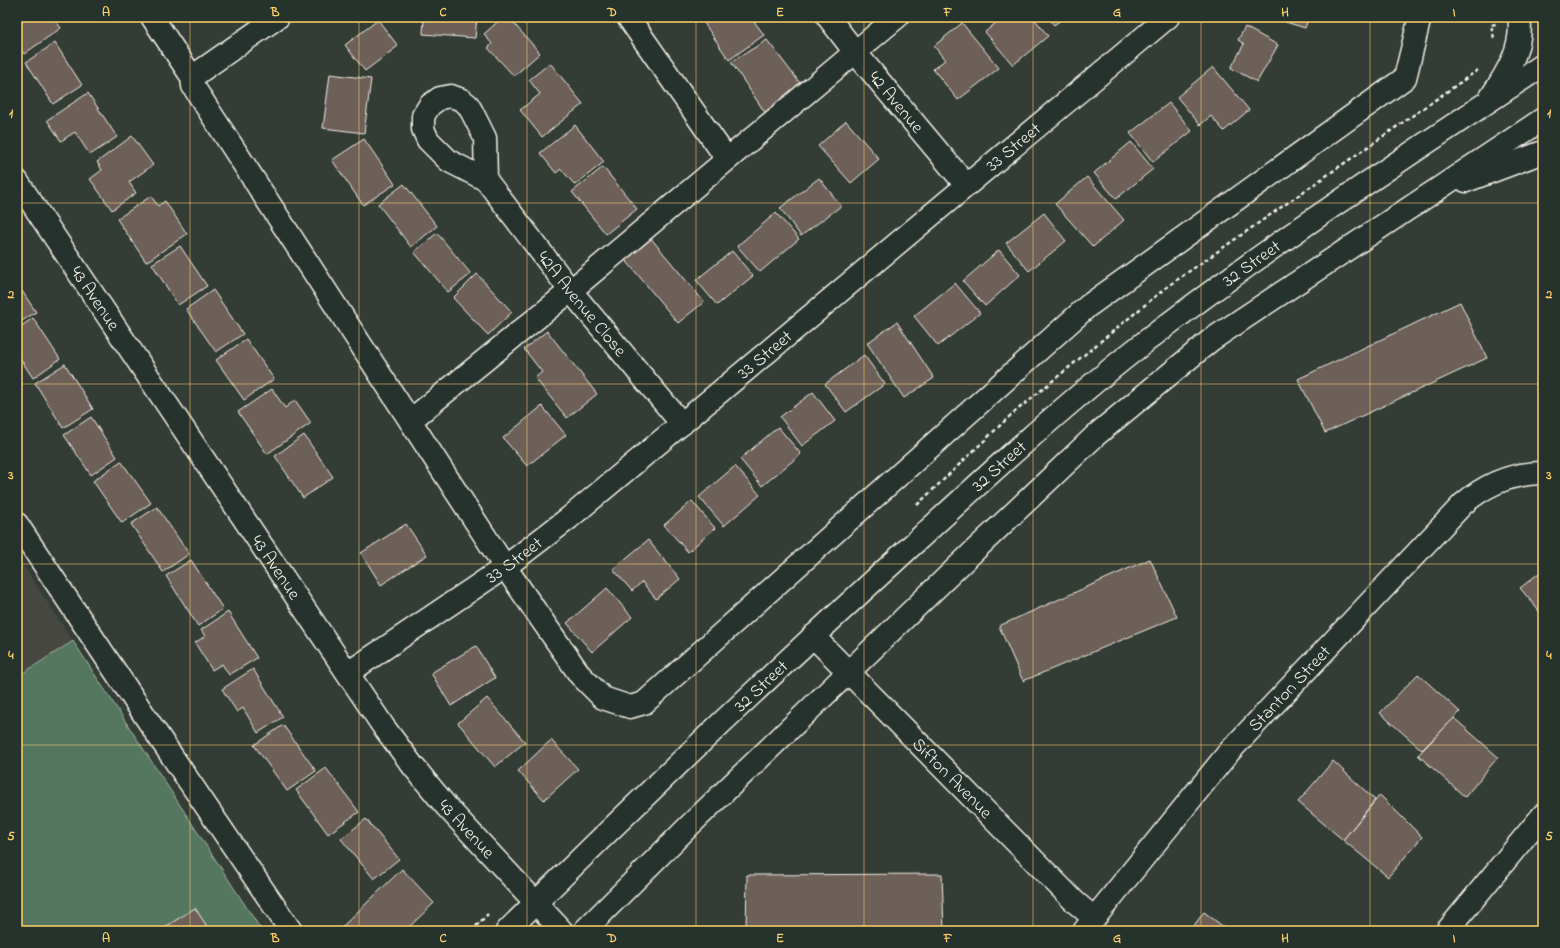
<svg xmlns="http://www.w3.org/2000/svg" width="1560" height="948" font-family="'Indie Flower',sans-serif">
<rect width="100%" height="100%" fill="#343c36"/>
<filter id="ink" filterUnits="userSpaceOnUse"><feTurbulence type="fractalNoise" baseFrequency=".025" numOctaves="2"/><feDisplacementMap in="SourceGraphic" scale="8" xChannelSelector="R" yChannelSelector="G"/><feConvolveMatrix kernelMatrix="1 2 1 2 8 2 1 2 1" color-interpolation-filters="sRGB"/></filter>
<g filter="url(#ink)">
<path fill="#454740" d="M17 556 73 641 17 677Z"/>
<path fill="#54765f" stroke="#a4b4a4" d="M73 641 262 931H17V677Z"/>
<g fill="#6d6159" stroke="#f4f1e8">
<path d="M17 17H53L61 28 24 54 17 44Z"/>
<path d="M424 17H477L475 38 423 34Z"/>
<path d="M503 17H508L540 53 514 76 488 48 492 44 484 34Z"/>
<path d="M700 17H751L764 35 729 60Z"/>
<path d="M1003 17H1033L1048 36 1013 65 985 32Z"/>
<path d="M1048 17H1065L1054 25Z"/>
<path d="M1274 17H1309L1305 28 1273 18Z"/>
<path d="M378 20 398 46 365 71 345 45Z"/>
<path d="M962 23 999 68 958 100 933 69 945 60 934 46Z"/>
<path d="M1245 27 1278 45 1257 82 1231 68 1244 44 1238 40Z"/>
<path d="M767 40 803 87 766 114 731 62Z"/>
<path d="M55 43 82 85 53 104 26 62Z"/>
<path d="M550 63 583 104 542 137 520 110 540 94 529 80Z"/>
<path d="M1213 67 1249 110 1224 131 1211 116 1200 125 1177 97Z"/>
<path d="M330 74 371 79 364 133 323 128Z"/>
<path d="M88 93 117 137 90 155 75 132 61 141 47 120Z"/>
<path d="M1169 103 1192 131 1153 162 1130 133Z"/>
<path d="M846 121 879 159 851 183 818 146Z"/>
<path d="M575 125 604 162 575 185 561 169 556 173 540 153Z"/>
<path d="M132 136 153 165 129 182 136 193 112 210 90 179 102 170 97 162Z"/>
<path d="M364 139 395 184 363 205 332 160Z"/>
<path d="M1131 142 1153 169 1116 199 1094 173Z"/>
<path d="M603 167 637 209 606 234 572 192Z"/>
<path d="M1087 177 1124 220 1093 247 1055 204Z"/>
<path d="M819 178 841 206 801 236 780 208Z"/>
<path d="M404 184 437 226 411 247 378 204Z"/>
<path d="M151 196 158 206 165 201 187 234 146 262 117 219Z"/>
<path d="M776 213 799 239 760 272 737 246Z"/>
<path d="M1044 213 1066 241 1029 271 1006 243Z"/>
<path d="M437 233 471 274 448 292 414 252Z"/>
<path d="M649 236 704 302 678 323 623 257Z"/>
<path d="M180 246 207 286 178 305 152 264Z"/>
<path d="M999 250 1020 275 985 306 963 281Z"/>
<path d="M732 251 753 276 717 305 696 280Z"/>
<path d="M477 274 512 312 488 335 453 298Z"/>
<path d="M955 283 980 313 938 346 914 316Z"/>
<path d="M213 290 243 334 216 352 186 309Z"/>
<path d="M22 291 36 312 17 324V293Z"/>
<path d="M1460 302 1487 358 1325 433 1298 379Z"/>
<path d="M33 318 60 359 33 378 17 354V329Z"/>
<path d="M897 322 934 378 904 398 867 343Z"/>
<path d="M547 331 597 394 567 418 535 378 542 372 524 349Z"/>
<path d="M246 339 274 379 244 400 216 360Z"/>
<path d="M864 355 885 384 846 412 825 384Z"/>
<path d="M65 364 93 409 63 428 35 383Z"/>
<path d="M272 389 285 408 295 400 311 423 267 454 238 412Z"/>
<path d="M813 392 835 421 802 446 780 417Z"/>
<path d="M542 406 566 435 527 466 503 438Z"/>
<path d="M91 417 117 457 91 475 64 435Z"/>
<path d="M778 427 801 454 762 486 740 459Z"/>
<path d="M304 435 333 477 303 498 275 456Z"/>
<path d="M121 461 151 503 122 523 93 481Z"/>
<path d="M735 466 760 495 724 526 699 497Z"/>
<path d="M692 501 715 528 688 552 664 525Z"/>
<path d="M157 507 189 554 163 572 131 524Z"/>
<path d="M406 524 427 555 381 585 361 553Z"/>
<path d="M648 540 680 579 656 599 642 582 632 591 613 569Z"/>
<path d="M1150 559 1177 617 1023 681 999 626Z"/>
<path d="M191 560 223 609 198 626 166 576Z"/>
<path d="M1543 570V616L1520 588Z"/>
<path d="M607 588 632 617 592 652 567 623Z"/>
<path d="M228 612 257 658 229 675 222 664 212 670 195 643 205 636 201 630Z"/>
<path d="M476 646 495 678 451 706 431 673Z"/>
<path d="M253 669 283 717 258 733 243 708 237 712 222 689Z"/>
<path d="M1418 674 1460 712 1422 750 1380 713Z"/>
<path d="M487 698 525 742 495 767 458 723Z"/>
<path d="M1454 718 1498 757 1465 797 1418 755Z"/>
<path d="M283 725 316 771 287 791 254 745Z"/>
<path d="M551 740 578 769 544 800 518 771Z"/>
<path d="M1333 761 1375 800 1343 840 1298 802Z"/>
<path d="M326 768 359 812 328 834 296 790Z"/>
<path d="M1380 795 1422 837 1388 877 1343 840Z"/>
<path d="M366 819 399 859 374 879 341 839Z"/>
<path d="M402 869 434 903 405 931H344L341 928Z"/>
<path d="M942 874 944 931H746L747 875Z"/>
<path d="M195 908 210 931H159Z"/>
<path d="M1204 912 1229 931H1190Z"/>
</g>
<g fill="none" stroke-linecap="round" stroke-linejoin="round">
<g stroke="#f4f1e8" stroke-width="25">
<g id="minor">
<path d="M152 17 192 77 193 86 505 567 580 675 603 698 630 707 644 703 1088 306 1405 78 1420 17"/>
<path d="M628 17 727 159"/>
<path id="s1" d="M828 17 855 52 966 185"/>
<path d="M192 77 278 17"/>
<path id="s2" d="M486 180 485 138 472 112 468 105 462 100 451 96 440 98 430 105 423 116V129L428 140 449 161 486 180 570 290 682 424"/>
<path id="s3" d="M17 181 383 726 413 766 446 806 562 931"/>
<path d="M411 420 586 278 897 17"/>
<path d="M17 524 163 743 291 931"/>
<path id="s4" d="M813 636 1075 902 1094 918"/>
<path id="s5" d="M348 673 505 567 569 518 1168 17"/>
<path id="s6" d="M1084 931 1229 752 1463 504C1486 484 1512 473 1543 473"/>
<path d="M1447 931 1543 815"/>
</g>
</g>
<g stroke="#f4f1e8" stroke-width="25">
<g id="major">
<path d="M1491 97C1507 73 1524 46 1519 17"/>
<path d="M1466 181 1543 152"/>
<path id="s7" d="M507 931C634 805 764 681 896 560 974 488 1052 415 1136 349 1266 247 1406 157 1543 65"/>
<path d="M584 931 689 826 974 551 1096 435 1211 340 1543 119"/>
</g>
</g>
<g stroke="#f4f1e8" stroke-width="2.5" stroke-dasharray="4 3" stroke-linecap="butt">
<path d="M1494 38 1491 25 1496 24"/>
<path d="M917 505 1011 415 1168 286 1478 70"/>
<path d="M471 931 488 914"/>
</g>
<use href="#minor" stroke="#26332d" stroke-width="22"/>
<use href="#major" stroke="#26332d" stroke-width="22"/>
</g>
</g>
<path fill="none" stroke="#ffd166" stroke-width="1" stroke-opacity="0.55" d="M190 17V931M359 17V931M527 17V931M696 17V931M864 17V931M1033 17V931M1201 17V931M1370 17V931M17 203H1543M17 384H1543M17 564H1543M17 745H1543"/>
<g text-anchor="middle" stroke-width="3" stroke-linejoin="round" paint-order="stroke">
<g font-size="18" fill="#f4f1e8" stroke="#26332d">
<text dy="6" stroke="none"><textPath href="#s1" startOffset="109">42 Avenue</textPath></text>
<text dy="6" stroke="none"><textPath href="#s5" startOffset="849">33 Street</textPath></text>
<text dy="6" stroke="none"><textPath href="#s7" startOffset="1001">32 Street</textPath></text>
<text dy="6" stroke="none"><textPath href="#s3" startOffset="141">43 Avenue</textPath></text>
<text dy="6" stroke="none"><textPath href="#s2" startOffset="388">42A Avenue Close</textPath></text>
<text dy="6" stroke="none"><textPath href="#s5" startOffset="525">33 Street</textPath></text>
<text dy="6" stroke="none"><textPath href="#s7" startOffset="677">32 Street</textPath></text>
<text dy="6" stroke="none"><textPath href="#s5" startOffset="201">33 Street</textPath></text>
<text dy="6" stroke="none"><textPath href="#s3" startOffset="465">43 Avenue</textPath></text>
<text dy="6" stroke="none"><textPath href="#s7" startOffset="353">32 Street</textPath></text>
<text dy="6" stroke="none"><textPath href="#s6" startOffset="318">Stanton Street</textPath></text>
<text dy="6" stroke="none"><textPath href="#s4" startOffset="199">Sifton Avenue</textPath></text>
<text dy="6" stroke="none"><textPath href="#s3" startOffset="789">43 Avenue</textPath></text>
</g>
</g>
<rect width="1560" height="948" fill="none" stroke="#26332d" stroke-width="44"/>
<rect x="22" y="22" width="1516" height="904" fill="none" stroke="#ffd166" stroke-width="1.5"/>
<g font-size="13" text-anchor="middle" font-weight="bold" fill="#ffd166">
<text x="106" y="16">A</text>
<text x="275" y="16">B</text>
<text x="443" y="16">C</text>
<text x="612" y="16">D</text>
<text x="780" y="16">E</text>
<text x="948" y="16">F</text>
<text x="1117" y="16">G</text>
<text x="1285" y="16">H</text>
<text x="1454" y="16">I</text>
<text x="11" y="117">1</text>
<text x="1549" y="117">1</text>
<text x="11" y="298">2</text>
<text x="1549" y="298">2</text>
<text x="11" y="479">3</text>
<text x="1549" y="479">3</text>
<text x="11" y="659">4</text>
<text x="1549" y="659">4</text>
<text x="11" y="840">5</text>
<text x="1549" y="840">5</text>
<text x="106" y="942">A</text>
<text x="275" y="942">B</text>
<text x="443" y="942">C</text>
<text x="612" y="942">D</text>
<text x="780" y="942">E</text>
<text x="948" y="942">F</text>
<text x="1117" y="942">G</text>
<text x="1285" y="942">H</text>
<text x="1454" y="942">I</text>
</g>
</svg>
